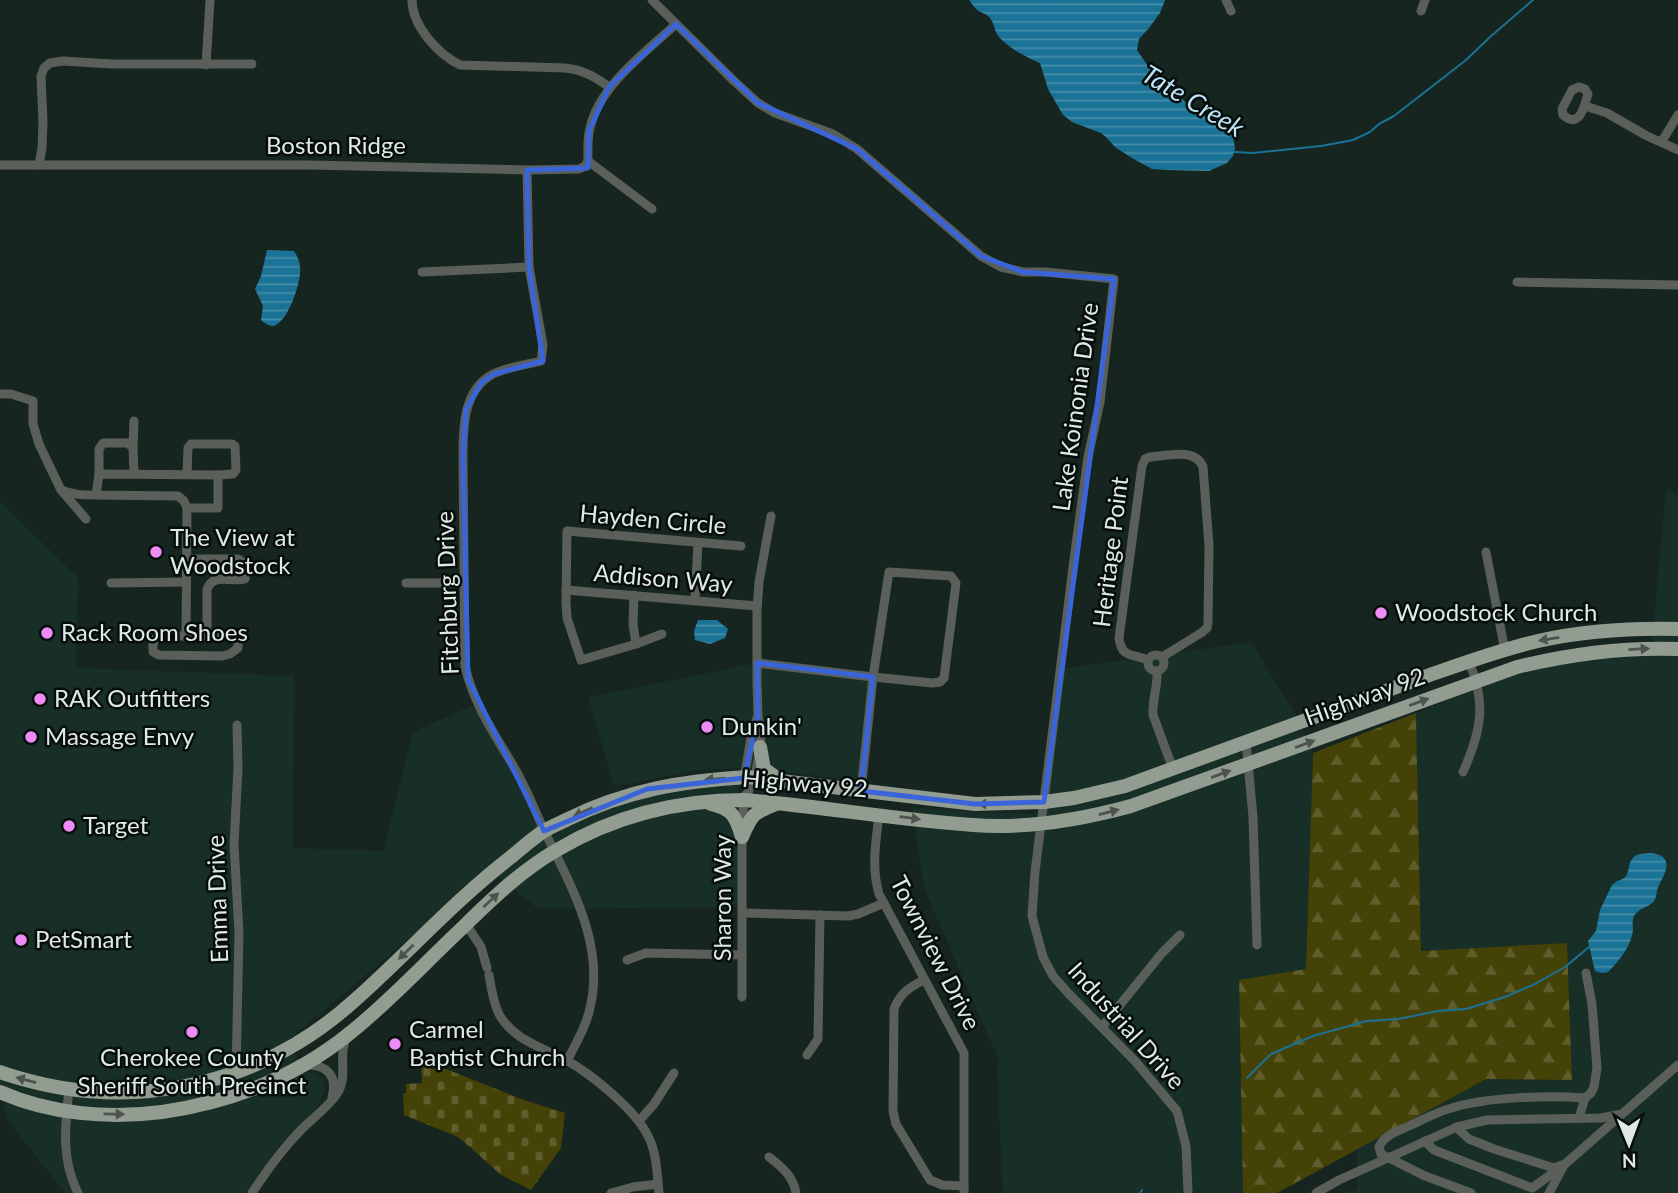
<svg xmlns="http://www.w3.org/2000/svg" width="1678" height="1193" font-family="Lato,sans-serif">
<defs>
<pattern id="forest-firs" width="22" height="20" patternUnits="userSpaceOnUse" patternTransform="scale(1.75)"><rect width="22" height="20" fill="#454207"/><path d="M5 1l3.5 6h-7zM16 11l3.5 6h-7z" fill="#5f5d2b"/></pattern>
<pattern id="cemetery-stones" width="16" height="16" patternUnits="userSpaceOnUse" patternTransform="scale(1.75)"><rect width="16" height="16" fill="#454207"/><path d="M2 7V4a2 2 0 0 1 4 0v3zM10 15v-3a2 2 0 0 1 4 0v3z" fill="#5f5d2b"/></pattern>
<pattern id="water-rules" width="6" height="5" patternUnits="userSpaceOnUse" patternTransform="scale(1.75)"><rect width="6" height="5" fill="#1a7296"/><path d="M0 2.5h6" fill="none" stroke="#468da9"/></pattern>
</defs>
<rect width="100%" height="100%" fill="#16251f"/>
<g fill="#182f27">
<path d="M1666 488 1678 494V1193H1343L1357 1190V1149L1486 1079 1572 1080 1567 943 1421 951 1416 713 1510 674 1557 664 1599 659 1652 642Z"/>
<path d="M0 501 78 578 76 668 294 676 293 848 383 851 413 732 476 704 542 831 644 785 738 774 743 907 538 909 495 874 426 932 405 942 288 1040 304 1072 315 1073 323 1079 326 1087 316 1110 277 1148 249 1193H65L9 1122 0 1094Z"/>
<path d="M1251 642 1296 716 1313 753 1306 970 1239 980 1243 1193H1003L997 1070 999 1061 924 888 912 808 1042 815 1061 669Z"/>
<path d="M757 663 873 677 862 782 764 769 757 770 745 768 700 770 614 786 588 697Z"/>
</g>
<path fill="url(#forest-firs)" d="M1416 713 1421 951 1567 943 1572 1080 1486 1079 1277 1193H1243L1239 980 1306 969 1313 753Z"/>
<path fill="url(#cemetery-stones)" d="M421 1059 524 1100 565 1113 561 1148 531 1190 500 1174 471 1148 458 1137 404 1115 403 1093H406V1084L422 1083Z"/>
<g fill="url(#water-rules)">
<path d="M969 0H1165L1160 13 1149 28 1139 39 1137 50 1148 66 1184 101 1205 116 1227 128 1233 136 1235 149 1233 156 1227 163 1209 171 1168 170 1152 169 1132 158 1115 147 1106 137 1101 133 1072 122 1063 115 1048 89 1040 63C1028 58 1004 46 997 34 994 29 994 23 990 18 986 13 980 13 976 9 973 6 971 2 969 0Z"/>
<path d="M267 250 294 251C297 256 300 261 300 267 302 280 289 319 276 325 270 328 265 323 261 320L263 306 255 289 261 276Z"/>
<path d="M698 620H717L728 629 725 638 710 644 695 640 694 631Z"/>
<path d="M1650 853C1674 855 1667 871 1659 885 1656 890 1657 897 1654 901 1649 908 1636 908 1633 919 1632 922 1633 926 1633 930 1631 947 1619 961 1608 972L1602 973 1595 971 1594 967 1588 941 1596 931 1600 910 1612 885 1617 881C1633 877 1625 867 1633 858 1636 853 1645 854 1650 853Z"/>
</g>
<g fill="none" stroke-linecap="round" stroke-linejoin="round">
<g stroke="#1a7296" stroke-width="2">
<path d="M1235 152 1253 153 1321 146 1353 140 1370 132 1379 124 1394 116 1466 60 1490 37 1533 0"/>
<path d="M1247 1078 1271 1054 1313 1036 1367 1021 1398 1019 1438 1011 1466 1009 1505 997 1535 984 1565 967 1589 947"/>
<path d="M1140 1193 1142 1190"/>
</g>
<g stroke="#5a5f59" stroke-width="9">
<path d="M412 0C412 26 438 54 460 65L565 68C583 70 594 76 609 87"/>
<path d="M652 0 734 81 758 103 775 113 833 134 857 149 981 256 1001 267 1023 272H1046L1114 279 1100 402 1088 457 1074 559 1035 872 1032 916 1043 957 1053 976 1069 994 1135 1061 1177 1111 1186 1146 1188 1193"/>
<path d="M1226 0 1231 11"/>
<path d="M1421 11 1425 0"/>
<path d="M206 65 210 0"/>
<path d="M1579 87 1585 89 1588 94C1584 107 1580 129 1563 115L1562 109 1572 90Z"/>
<path d="M1585 106 1607 113 1647 136 1678 150"/>
<path d="M1662 141 1678 115"/>
<path d="M588 161C588 150 587 139 590 128 599 86 645 53 676 24"/>
<path d="M588 161 652 209"/>
<path d="M0 165H310L527 170 579 169 585 166 588 161"/>
<path d="M39 165 42 148 43 123 41 76 44 68 50 63 63 61 112 64H252"/>
<path d="M527 170 529 267 543 345 541 361C526 365 507 367 493 374 463 390 463 427 463 456L465 666C473 703 495 735 514 767 526 787 534 809 544 830 571 887 607 946 589 1012 585 1029 575 1045 567 1061"/>
<path d="M422 272 529 267"/>
<path d="M1517 282 1678 285"/>
<path d="M0 394H11L33 401V424L39 444 61 490C73 495 83 495 96 495L178 496 184 501 187 508H218V475L99 474 96 495"/>
<path d="M133 448 134 421"/>
<path d="M99 474V449L103 443H128L133 448 134 474"/>
<path d="M187 474 188 448 191 444H232L235 446 236 470 233 474 218 475"/>
<path d="M62 491 86 519"/>
<path d="M1486 552 1505 651"/>
<path d="M186 559H238L244 563 247 567 245 579C231 583 212 572 207 590V636"/>
<path d="M889 572 951 576 956 583 944 678 940 682 933 683 873 677Z"/>
<path d="M111 583 186 582"/>
<path d="M406 583H464"/>
<path d="M566 590 757 606"/>
<path d="M634 595 633 624 636 644"/>
<path d="M695 600 698 543"/>
<path d="M662 634 636 644 581 660 567 618 566 602 567 531 741 546"/>
<path d="M186 636H168L156 638 153 643V652L159 655 222 656 230 654 238 648C238 643 239 640 234 637 228 634 195 636 186 636L187 508"/>
<circle cx="1156" cy="663" r="8"/>
<path d="M1148 660C1132 653 1122 659 1119 638L1142 466 1145 459 1150 457C1167 456 1195 447 1203 467L1209 546 1208 623 1207 628 1201 633 1162 657"/>
<path d="M757 663 873 677 861 791"/>
<path d="M1157 671C1158 686 1152 700 1153 715L1173 769"/>
<path d="M1246 742 1253 817 1257 945"/>
<path d="M1463 772C1481 732 1487 703 1469 662"/>
<path d="M744 779 752 732 757 718"/>
<path d="M744 800 755 778 760 747 761 732 758 716 757 682V611L759 582 771 516"/>
<path d="M879 814C876 842 871 867 879 894L964 1053V1193"/>
<path d="M743 913 848 916 858 914 884 903"/>
<path d="M466 924 481 947 487 968"/>
<path d="M627 960 646 953 742 955"/>
<path d="M489 975C491 987 493 1001 498 1012 511 1039 541 1047 566 1060 591 1074 636 1110 648 1136 657 1153 657 1174 659 1193"/>
<path d="M924 980C910 987 900 993 894 1009L893 1111 896 1124 930 1180 942 1185 964 1186"/>
<path d="M742 997V837L744 796"/>
<path d="M1102 1027 1162 953 1180 935"/>
<path d="M807 1055 818 1039 820 915"/>
<path d="M305 1065C327 1064 338 1076 332 1097"/>
<path d="M236 1072 239 933 234 844 238 768 237 725"/>
<path d="M69 1089C65 1125 61 1160 78 1193"/>
<path d="M1585 1098 1591 1093 1594 1087 1597 1068 1592 1004 1586 973"/>
<path d="M639 1121 654 1104 674 1073"/>
<path d="M1456 1127 1469 1139 1494 1149 1554 1168 1562 1165"/>
<path d="M1425 1141 1434 1150 1532 1188 1563 1166"/>
<path d="M769 1157C782 1167 793 1176 796 1193"/>
<path d="M252 1193C267 1170 283 1148 302 1129 313 1118 328 1107 337 1094 349 1076 337 1054 347 1037"/>
<path d="M611 1193 633 1187 658 1184"/>
<path d="M1316 1193 1339 1180 1457 1127 1487 1120 1601 1118 1622 1114"/>
<path d="M1471 1193 1425 1176 1381 1154 1379 1147C1384 1135 1398 1131 1409 1126 1424 1119 1439 1111 1455 1107 1490 1097 1549 1095 1585 1098L1579 1118"/>
<path d="M1549 1193 1564 1165 1678 1065"/>
</g>
<g stroke="#939c90" stroke-width="14">
<path d="M760 747 764 769 781 781"/>
<path d="M711 804C733 809 736 817 742 837"/>
<path d="M742 837C752 814 753 813 776 804"/>
<path d="M0 1072C125 1115 257 1089 355 1000 408 953 455 900 511 857 522 848 533 838 544 831 552 826 560 823 568 819 627 790 682 781 747 777L975 804 1044 802 1074 798 1125 786 1424 677C1461 664 1499 650 1538 641 1583 631 1631 628 1678 629"/>
<path d="M0 1092C50 1114 108 1119 162 1112 231 1102 296 1077 350 1033 389 1002 423 965 459 931 489 902 520 871 557 850 614 816 678 800 744 800 820 806 896 820 973 825 1026 829 1080 820 1131 806L1517 667C1570 654 1624 647 1678 649"/>
</g>
</g>
<defs><path id="oneway-solid" d="M-6-.8H1V-3.2L6.5 0L1 3.2V.8H-6Z" transform="scale(1.75)"/></defs>
<g fill="#4c544d">
<use href="#oneway-solid" transform="translate(1549 639) rotate(171)"/>
<use href="#oneway-solid" transform="translate(1639 649) rotate(-3)"/>
<use href="#oneway-solid" transform="translate(1419 702) rotate(-20)"/>
<use href="#oneway-solid" transform="translate(1305 744) rotate(-20)"/>
<use href="#oneway-solid" transform="translate(1221 774) rotate(-20)"/>
<use href="#oneway-solid" transform="translate(715 779) rotate(176)"/>
<use href="#oneway-solid" transform="translate(988 804) rotate(-180)"/>
<use href="#oneway-solid" transform="translate(583 812) rotate(155)"/>
<use href="#oneway-solid" transform="translate(1109 812) rotate(-14)"/>
<use href="#oneway-solid" transform="translate(910 818) rotate(7)"/>
<use href="#oneway-solid" transform="translate(491 900) rotate(-43)"/>
<use href="#oneway-solid" transform="translate(406 952) rotate(136)"/>
<use href="#oneway-solid" transform="translate(26 1080) rotate(-165)"/>
<use href="#oneway-solid" transform="translate(114 1114) rotate(1)"/>
</g>
<path fill="none" stroke="#3a65da" stroke-width="5" stroke-linejoin="round" d="M676 24 758 103 857 149 981 256 1023 272 1114 279 1044 802 975 804 861 791 873 677 757 663 758 716 744 778 647 789 544 831 468 679 463 456 466 410 481 383 494 374 543 361 529 267 527 170 588 168 589 131 609 87Z"/>
<g fill="#ef8bf7" stroke="#060d0a" stroke-width="2.5">
<circle cx="156" cy="552" r="7"/>
<circle cx="1381" cy="613" r="7"/>
<circle cx="47" cy="633" r="7"/>
<circle cx="40" cy="699" r="7"/>
<circle cx="707" cy="727" r="7"/>
<circle cx="31" cy="737" r="7"/>
<circle cx="69" cy="826" r="7"/>
<circle cx="21" cy="940" r="7"/>
<circle cx="192" cy="1032" r="7"/>
<circle cx="395" cy="1044" r="7"/>
</g>
<g text-anchor="middle" stroke-width="5" stroke-linejoin="round" paint-order="stroke">
<g font-size="24" fill="#dfe9e5" stroke="#060d0a">
<text x="336" y="154">Boston Ridge</text>
<text transform="translate(1076 407) rotate(-82)" y="8">Lake Koinonia Drive</text>
<text transform="translate(653 520) rotate(5)" y="8">Hayden Circle</text>
<text transform="translate(1111 552) rotate(-83)" y="8">Heritage Point</text>
<text transform="translate(663 579) rotate(5)" y="8">Addison Way</text>
<text transform="translate(448 593) rotate(-92)" y="8">Fitchburg Drive</text>
<text transform="translate(1365 697) rotate(-20)" y="8">Highway 92</text>
<text transform="translate(805 784) rotate(5)" y="8">Highway 92</text>
<text transform="translate(723 898) rotate(-90)" y="8">Sharon Way</text>
<text transform="translate(218 899) rotate(-92)" y="8">Emma Drive</text>
<text transform="translate(935 953) rotate(63)" y="8">Townview Drive</text>
<text transform="translate(1126 1026) rotate(48)" y="8">Industrial Drive</text>
</g>
<g font-size="24" fill="#dfe9e5" stroke="#060d0a" text-anchor="start">
<text x="170" y="546">The View at<tspan x="170" dy="28">Woodstock</tspan></text>
<text x="1395" y="621">Woodstock Church</text>
<text x="61" y="641">Rack Room Shoes</text>
<text x="54" y="707">RAK Outfitters</text>
<text x="721" y="735">Dunkin'</text>
<text x="45" y="745">Massage Envy</text>
<text x="83" y="834">Target</text>
<text x="35" y="948">PetSmart</text>
<text x="409" y="1038">Carmel<tspan x="409" dy="28">Baptist Church</tspan></text>
<text x="192" y="1066" text-anchor="middle">Cherokee County<tspan x="192" dy="28">Sheriff South Precinct</tspan></text>
</g>
<g font-size="26" font-style="italic" fill="#bce3f9" stroke="#060d0a">
<text transform="translate(1193 101) rotate(31)" y="9">Tate Creek</text>
</g>
</g>
<g transform="translate(1629 1144) rotate(179)" stroke="#060d0a" stroke-width="5" paint-order="stroke">
<path d="M0-5L12 26L0 18L-12 26Z" fill="#dfe9e5"/>
<text y="-10" font-size="19" font-weight="bold" text-anchor="middle" fill="#dfe9e5">N</text>
</g>
</svg>
